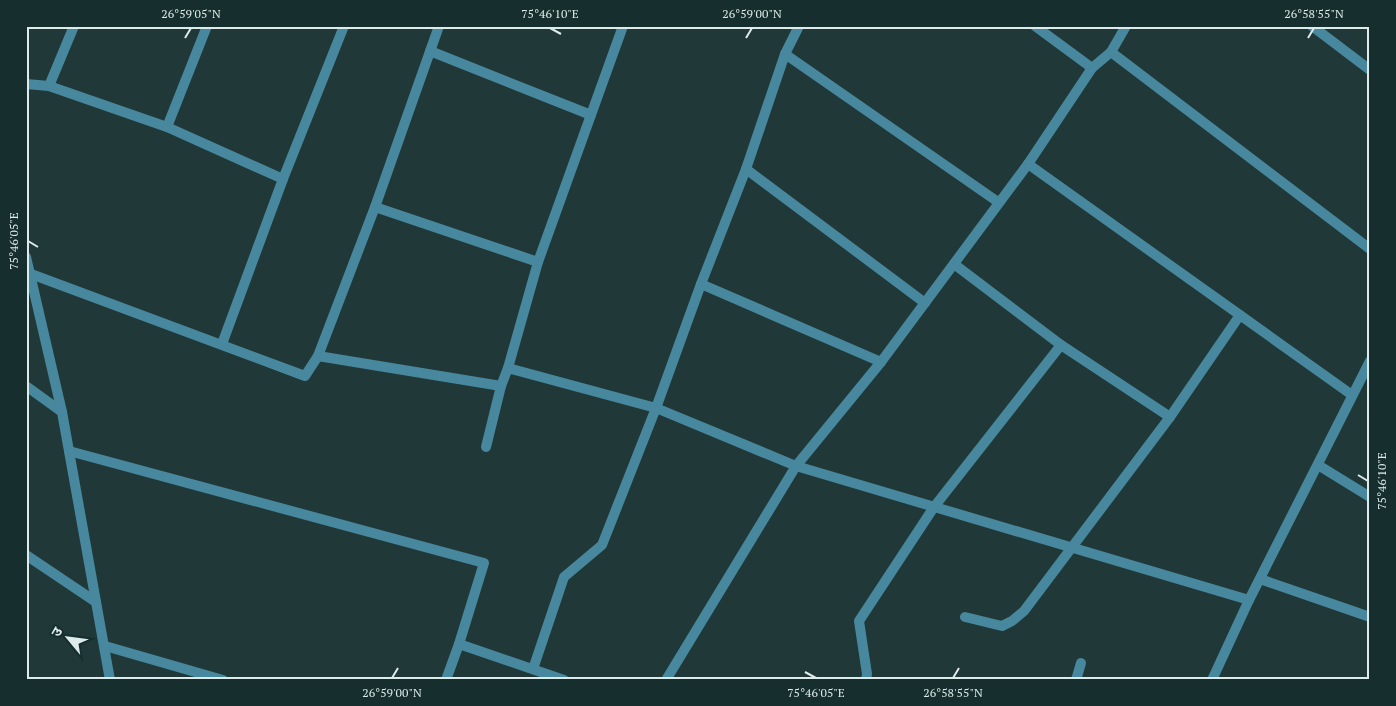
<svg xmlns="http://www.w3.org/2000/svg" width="1396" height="706" font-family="'PT Serif','Noto Sans Devanagari',serif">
<rect width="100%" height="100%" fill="#203938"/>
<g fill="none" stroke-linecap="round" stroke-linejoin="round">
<g stroke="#48889e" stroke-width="10">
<path d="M1035 26 1092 68"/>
<path d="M1312 26 1370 70"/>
<path d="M430 51 591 115"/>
<path d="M1111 52 1370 249"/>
<path d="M785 54 998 202"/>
<path d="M26 84 49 86 167 127 283 179"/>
<path d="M49 86 74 26"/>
<path d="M167 127 207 26"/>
<path d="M1028 164 1352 395"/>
<path d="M746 169 925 303"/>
<path d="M375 207 538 262"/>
<path d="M26 257 62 412 110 680"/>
<path d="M954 264 1061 345 1170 417"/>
<path d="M26 275 31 274 305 376 318 356 501 386 508 368 538 262 623 26"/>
<path d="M701 284 881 362"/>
<path d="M222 344 283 179 344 26"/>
<path d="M318 356 375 207 439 26"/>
<path d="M508 368 656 408 796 466 1249 600"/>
<path d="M26 386 62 412"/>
<path d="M486 447 501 386"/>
<path d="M69 451 484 563 459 644 564 680"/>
<path d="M1318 465 1370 497"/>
<path d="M26 555 96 602"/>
<path d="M1260 579 1370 617"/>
<path d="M965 617 1002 626 1012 621 1024 611 1170 417 1240 315"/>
<path d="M105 646 223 680"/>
<path d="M533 669 564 577 602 545 656 408 701 284 746 169 785 54 799 26"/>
<path d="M446 680 459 644"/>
<path d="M666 680 796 466 881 362 1028 164 1092 68 1111 52 1126 26"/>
<path d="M866 680 867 674 859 621 934 507 1061 345"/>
<path d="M1076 680 1081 663"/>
<path d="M1212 680 1249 600 1370 361"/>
</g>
</g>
<path fill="none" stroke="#ddebea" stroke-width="2" d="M550 28 561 34M185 38 191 28M746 38 752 28M1308 38 1314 28M28 241 38 247M1358 475 1368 481M805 672 816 678M392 678 398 668M953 678 959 668"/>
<rect width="1396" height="706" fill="none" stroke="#162f2e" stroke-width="55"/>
<g transform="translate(68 638) rotate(299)" stroke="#162f2e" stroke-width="4" paint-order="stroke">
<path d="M0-4L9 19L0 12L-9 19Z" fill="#ddebea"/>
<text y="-8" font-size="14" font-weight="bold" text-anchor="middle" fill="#ddebea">उ</text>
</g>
<rect x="28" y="28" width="1340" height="650" fill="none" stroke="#ddebea" stroke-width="2"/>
<g font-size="12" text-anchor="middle" fill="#ddebea">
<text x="191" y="18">26°59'05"N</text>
<text x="550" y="18">75°46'10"E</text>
<text x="752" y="18">26°59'00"N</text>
<text x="1314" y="18">26°58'55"N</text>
<text transform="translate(14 241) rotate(-90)" y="4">75°46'05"E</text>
<text transform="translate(1382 481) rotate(-90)" y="4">75°46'10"E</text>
<text x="392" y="697">26°59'00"N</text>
<text x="816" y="697">75°46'05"E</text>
<text x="953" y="697">26°58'55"N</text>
</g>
</svg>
